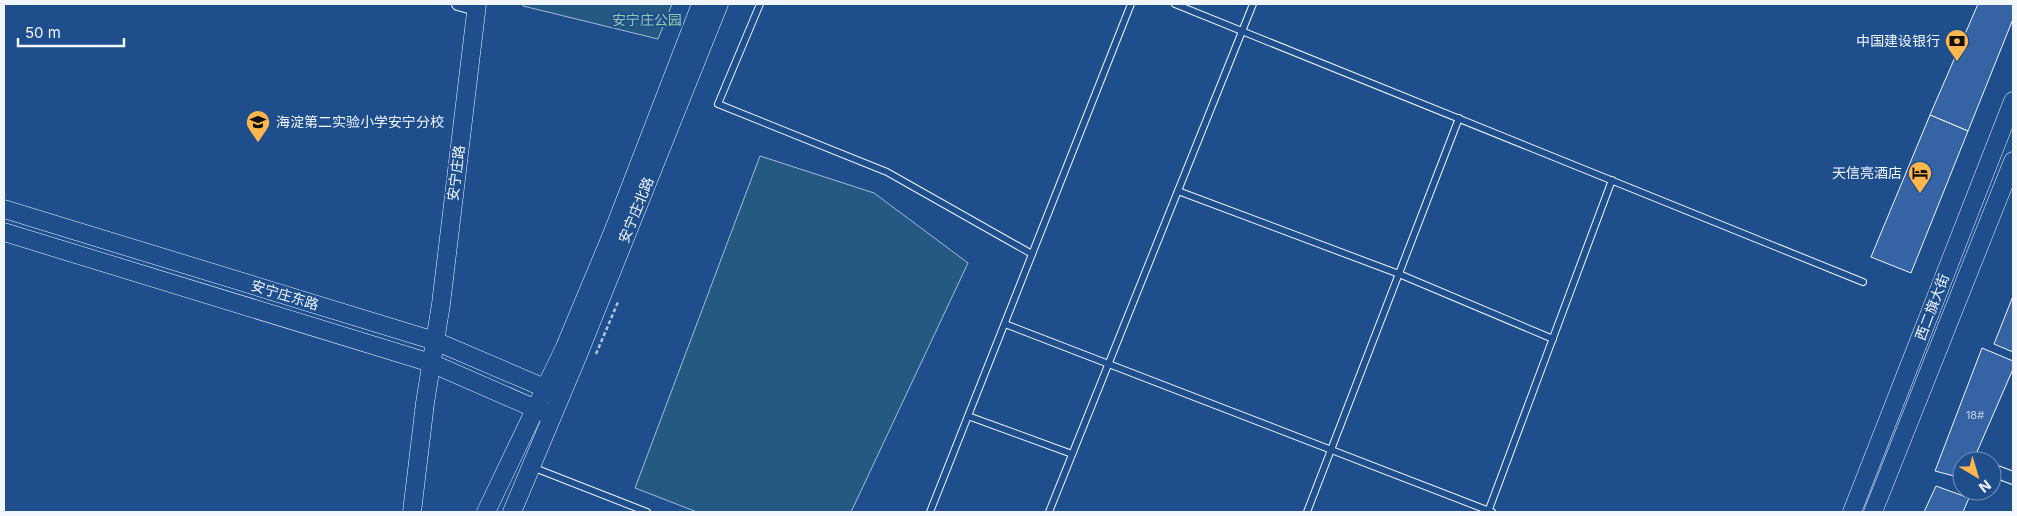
<svg xmlns="http://www.w3.org/2000/svg" width="2017" height="516" font-family="Inter,'Noto Sans SC',sans-serif">
<rect width="100%" height="100%" fill="#1f4e8c"/>
<g fill="#245a82" stroke="#a8bbd7">
<path d="M523 4H672L658 39 523 6Z"/>
<path d="M760 156 874 193 968 263 851 512H697L635 488Z"/>
</g>
<g fill="#3563a3" stroke="#f2f6ff">
<path d="M1978 4H2013V19L1968 131 1930 115Z"/>
<path d="M1930 115 1968 131 1911 273 1871 257Z"/>
<path d="M2013 296V352L1994 344Z"/>
<path d="M1982 348 2013 361V369L1973 461H1962V478L1935 471Z"/>
<path d="M1936 486 1969 498 1963 512H1924Z"/>
</g>
<g fill="none" stroke-linecap="round" stroke-linejoin="round">
<g stroke="#f2f6ff" stroke-width="8">
<g id="lane">
<path d="M760 4 718 104 887 172 1032 254"/>
<path d="M1175 4 1863 282"/>
<path d="M1178 191 1399 274 1553 339"/>
<path d="M1005 324 1492 512"/>
<path d="M968 416 1072 454"/>
<path d="M532 467 647 512"/>
<path d="M930 512 1131 4"/>
<path d="M1049 512 1253 4"/>
<path d="M1307 512 1459 118"/>
<path d="M1488 512 1612 180"/>
</g>
</g>
<g stroke="#f2f6ff" stroke-width="14">
<g id="street">
<path d="M458 4 476 9"/>
<path d="M1992 470 2013 478"/>
</g>
</g>
<g stroke="#f2f6ff" stroke-width="19">
<g id="secondary">
<path d="M4 209 435 341 561 395"/>
<path d="M4 232 431 363 552 416"/>
<path d="M412 512 425 403 441 304 477 4"/>
<path d="M486 512 565 347 613 232 701 4"/>
<path d="M512 512 578 355 719 4"/>
<path d="M1852 512 2013 101"/>
<path d="M1873 512 2013 161"/>
</g>
</g>
<path stroke="#b3c4dc" stroke-width="2.5" stroke-dasharray="4 2.5" stroke-linecap="butt" d="M596 354 618 302"/>
<use href="#lane" stroke="#1f4e8c" stroke-width="6"/>
<use href="#street" stroke="#1f4e8c" stroke-width="12"/>
<use href="#secondary" stroke="#1f4e8c" stroke-width="18"/>
</g>
<defs>
<g id="bank-pin" transform="scale(1.25)"><path d="M0 17L-7.5 6A9.5 9.5 0 1 1 7.5 6Z" fill="#ffb74d" stroke="#1f4e8c"/><path d="M-6-4H6V4H-6ZM0-2.3a2.3 2.3 0 1 0 0 4.6a2.3 2.3 0 1 0 0-4.6Z" fill="#111"/></g>
<g id="school-pin" transform="scale(1.25)"><path d="M0 17L-7.5 6A9.5 9.5 0 1 1 7.5 6Z" fill="#ffb74d" stroke="#1f4e8c"/><path d="M0-5L7-2L0 1L-7-2ZM-4 1L0 2.5L4 1V4Q0 6-4 4Z" fill="#111"/></g>
<g id="hotel-pin" transform="scale(1.25)"><path d="M0 17L-7.5 6A9.5 9.5 0 1 1 7.5 6Z" fill="#ffb74d" stroke="#1f4e8c"/><path d="M-6-4.5h1.5V1H6V5H4.5V3h-9V5H-6ZM-4 0a1.8 1.8 0 1 1 3.6 0ZM.5 0V-2.5h3Q6-2.5 6 0Z" fill="#111"/></g>
</defs>
<g fill-rule="evenodd">
<use href="#bank-pin" x="1957" y="41"/>
<use href="#school-pin" x="258" y="122"/>
<use href="#hotel-pin" x="1920" y="173"/>
</g>
<g text-anchor="middle" stroke-width="4" stroke-linejoin="round" paint-order="stroke">
<g font-size="11" fill="#c3d1e8">
<text x="1975" y="419">18#</text>
</g>
<g font-size="14" fill="#97c8a6" stroke="#1f4e8c">
<text x="647" y="25">安宁庄公园</text>
</g>
<g font-size="14" fill="#f2f6ff" stroke="#1f4e8c" text-anchor="end">
<text x="1940" y="46">中国建设银行</text>
<text x="276" y="127" text-anchor="start">海淀第二实验小学安宁分校</text>
<text x="1902" y="178">天信亮酒店</text>
</g>
<g font-size="14" fill="#f2f6ff" stroke="#1f4e8c">
<text transform="translate(456 173) rotate(-83)" y="5">安宁庄路</text>
<text transform="translate(636 210) rotate(-68)" y="5">安宁庄北路</text>
<text transform="translate(285 295) rotate(17)" y="5">安宁庄东路</text>
<text transform="translate(1932 307) rotate(-69)" y="5">西二旗大街</text>
</g>
</g>
<rect width="2017" height="516" fill="none" stroke="#f2f6ff" stroke-width="10"/>
<g transform="translate(1977 476) rotate(142)"><circle r="24" fill="#1f4e8c" stroke="#7391ba"/>
<path d="M0-4L9 19L0 12L-9 19Z" fill="#ffb74d"/>
<text y="-8" font-size="14" font-weight="bold" text-anchor="middle" fill="#f2f6ff">N</text>
</g>
<path d="M18 38v8h106v-8" fill="none" stroke="#f2f6ff" stroke-width="2.5"/>
<text x="25" y="38" font-size="15" fill="#f2f6ff" stroke="#1f4e8c" stroke-width="4" paint-order="stroke">50 m</text>
</svg>
